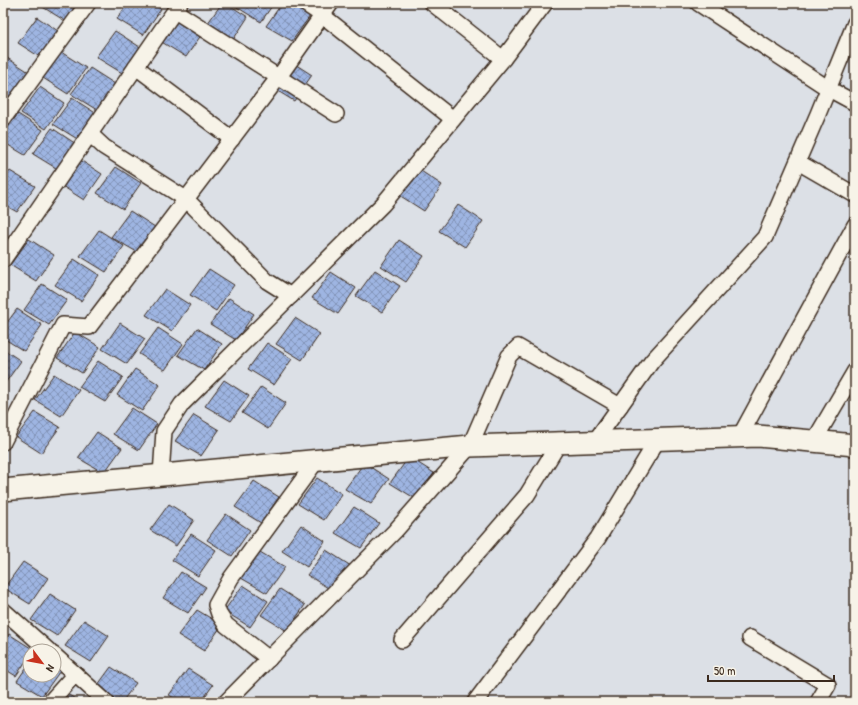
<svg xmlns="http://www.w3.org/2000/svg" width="858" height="705" font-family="'Patrick Hand',sans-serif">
<defs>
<pattern id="building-cross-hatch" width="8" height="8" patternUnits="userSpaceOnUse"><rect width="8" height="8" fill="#9eb5e2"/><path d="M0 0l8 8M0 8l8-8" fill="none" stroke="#8293b7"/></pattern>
</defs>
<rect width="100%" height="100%" fill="#dce0e6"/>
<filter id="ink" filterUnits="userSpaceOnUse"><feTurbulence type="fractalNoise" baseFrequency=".025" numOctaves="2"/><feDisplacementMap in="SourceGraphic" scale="8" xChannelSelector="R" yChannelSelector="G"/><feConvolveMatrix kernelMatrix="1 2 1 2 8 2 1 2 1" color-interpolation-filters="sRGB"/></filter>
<g filter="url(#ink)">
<g fill="url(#building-cross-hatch)" stroke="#3b2a1e">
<path d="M44 3H81L67 22 41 6Z"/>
<path d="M128 3H151L161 9 143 35 117 19Z"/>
<path d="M222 3H226L248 17 231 43 205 27Z"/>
<path d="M238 3H274L261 22 235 6Z"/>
<path d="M282 3H290L310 16 292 41 266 26Z"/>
<path d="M179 15 204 31 186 57 160 41Z"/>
<path d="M37 17 61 33 43 59 18 43Z"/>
<path d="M115 31 140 47 122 73 96 57Z"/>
<path d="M61 52 86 68 68 94 43 78Z"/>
<path d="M4 56 29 72 11 98 3 93V58Z"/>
<path d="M287 59 312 75 294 101 268 85Z"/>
<path d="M90 68 115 84 97 110 71 94Z"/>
<path d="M40 87 64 103 46 129 21 113Z"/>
<path d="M72 98 97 114 79 140 53 124Z"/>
<path d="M18 114 43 130 25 155 3 142V134Z"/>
<path d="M52 128 76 144 59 170 33 154Z"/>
<path d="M77 158 102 174 84 200 59 184Z"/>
<path d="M116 167 141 183 123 209 97 193Z"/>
<path d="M418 169 442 185 424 211 399 195Z"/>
<path d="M10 171 35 186 17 212 3 204V180Z"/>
<path d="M458 205 483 221 465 247 439 231Z"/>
<path d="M130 211 155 227 137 252 111 237Z"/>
<path d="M99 230 124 246 106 272 80 256Z"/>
<path d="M29 239 54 255 36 281 10 265Z"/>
<path d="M399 240 424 256 406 282 381 266Z"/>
<path d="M74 259 99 275 81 301 55 285Z"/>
<path d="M209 269 234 285 216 311 190 295Z"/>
<path d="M375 270 400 286 382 312 356 296Z"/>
<path d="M331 272 356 288 338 314 312 298Z"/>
<path d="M42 284 67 300 49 325 24 310Z"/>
<path d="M165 289 190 305 172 331 146 315Z"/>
<path d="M229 298 254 314 236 340 210 324Z"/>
<path d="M17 309 42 325 24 351 3 338V328Z"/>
<path d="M295 318 320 334 302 360 276 344Z"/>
<path d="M120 323 145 339 127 364 102 349Z"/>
<path d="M158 328 183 344 165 370 139 354Z"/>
<path d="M197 328 222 344 204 370 178 355Z"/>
<path d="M75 332 100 347 82 373 57 358Z"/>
<path d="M267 343 292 359 274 385 248 369Z"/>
<path d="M3 349 21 361 3 386Z"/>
<path d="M98 361 123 377 105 402 79 387Z"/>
<path d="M135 369 160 385 142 411 117 395Z"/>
<path d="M54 374 79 390 61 416 35 400Z"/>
<path d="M224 380 249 396 231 421 205 406Z"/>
<path d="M261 387 286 403 268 429 242 413Z"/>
<path d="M132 408 157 424 139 450 113 434Z"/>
<path d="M35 412 60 427 41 453 16 437Z"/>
<path d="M194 415 219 430 201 456 175 441Z"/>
<path d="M97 432 122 448 104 473 78 458Z"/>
<path d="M409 457 434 473 416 499 390 483Z"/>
<path d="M364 463 389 479 371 504 345 489Z"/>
<path d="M317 478 342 494 324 520 298 504Z"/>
<path d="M254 481 279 497 261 523 235 507Z"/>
<path d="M169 504 194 520 176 546 150 530Z"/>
<path d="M354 507 379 523 361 548 335 533Z"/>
<path d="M226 514 250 530 232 556 207 540Z"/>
<path d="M301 525 325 541 307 567 282 551Z"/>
<path d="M191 534 216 550 198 576 172 560Z"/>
<path d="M326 550 351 566 333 591 307 575Z"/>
<path d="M260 552 285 567 267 593 241 578Z"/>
<path d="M23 562 48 578 30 604 4 588Z"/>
<path d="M181 572 206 587 188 613 163 598Z"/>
<path d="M243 585 268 601 250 627 224 611Z"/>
<path d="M280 589 305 605 287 631 261 615Z"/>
<path d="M50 594 75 610 57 636 31 620Z"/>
<path d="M197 610 222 625 204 651 178 635Z"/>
<path d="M84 620 109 636 91 662 65 646Z"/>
<path d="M9 634 34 650 30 651V655L16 676 3 668V642Z"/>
<path d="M30 662V675H54V667L60 671 42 696 17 681Z"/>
<path d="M111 667 136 683 122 702H107L92 693Z"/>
<path d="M188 669 213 685 201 702H181L169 695Z"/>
<path d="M69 695 80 702H63Z"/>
</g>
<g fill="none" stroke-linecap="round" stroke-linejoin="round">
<g stroke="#3b2a1e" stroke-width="18">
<g id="street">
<path d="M304 3 322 15 453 119"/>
<path d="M432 3 503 59"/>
<path d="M698 3 829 89 855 103"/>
<path d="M175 11 336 114"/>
<path d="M136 67 232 139"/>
<path d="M3 119 88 3"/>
<path d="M90 134 104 147 186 199 267 281 291 296"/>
<path d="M798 162 855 195"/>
<path d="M3 260 180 3"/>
<path d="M740 436 855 225"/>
<path d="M595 441 652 361 765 237 818 114 855 23"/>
<path d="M814 441 855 371"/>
<path d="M3 442 63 325 89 327 278 78 331 3"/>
<path d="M161 475 164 431 182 404 383 204 503 59 545 3"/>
<path d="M3 610 49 651"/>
<path d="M750 638 828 685 818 702"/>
<path d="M402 640 527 495 559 443"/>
<path d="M54 655 106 702"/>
<path d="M269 659 226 625 219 614 216 605 231 578 317 460"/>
<path d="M50 702 75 674"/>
<path d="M226 702 395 531 470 446 509 356 518 347 620 406"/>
<path d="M475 702 598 538 658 439"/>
</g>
</g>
<g stroke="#3b2a1e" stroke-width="24">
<path id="secondary" d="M3 490 470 446 758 436 855 445"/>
</g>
<use href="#street" stroke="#f7f3e8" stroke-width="15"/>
<use href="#secondary" stroke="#f7f3e8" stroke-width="21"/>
</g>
</g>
<rect width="858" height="705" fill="none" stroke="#f7f3e8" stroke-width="16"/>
<rect x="8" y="8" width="842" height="689" fill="none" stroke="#3b2a1e" stroke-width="1.5" filter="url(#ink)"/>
<g transform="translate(42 663) rotate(122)"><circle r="19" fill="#f7f3e8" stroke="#aca397"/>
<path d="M0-3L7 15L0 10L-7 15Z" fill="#c8321e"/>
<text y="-6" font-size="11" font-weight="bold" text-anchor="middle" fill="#3b2a1e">N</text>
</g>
<path d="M708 675v6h126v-6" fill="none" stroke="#3b2a1e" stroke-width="2"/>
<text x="714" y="675" font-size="12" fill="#3b2a1e" stroke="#f7f3e8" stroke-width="3" paint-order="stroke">50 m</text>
</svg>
